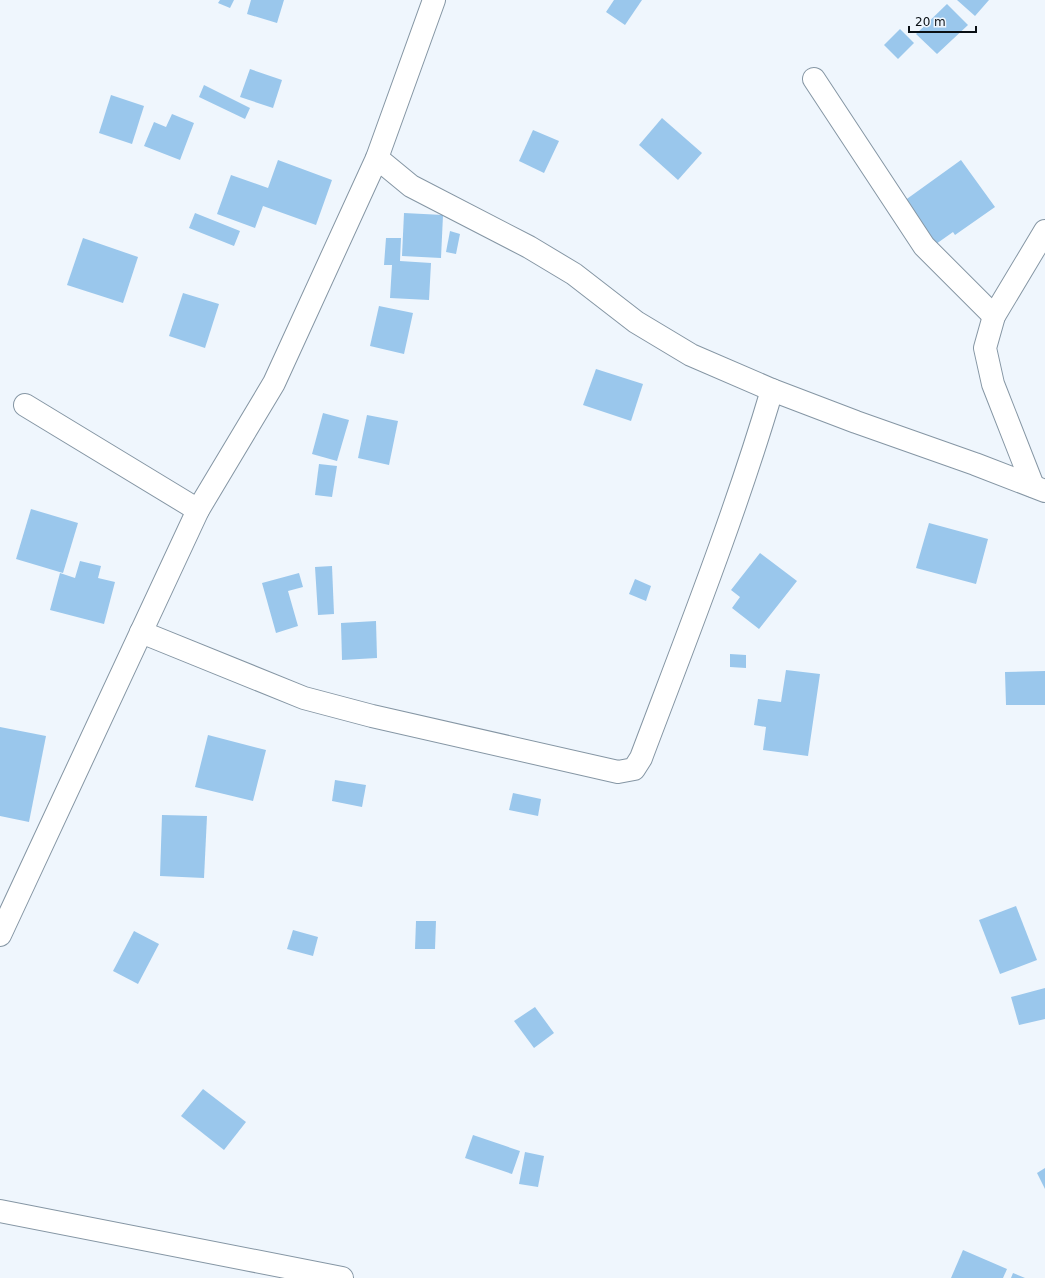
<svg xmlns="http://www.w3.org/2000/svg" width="1045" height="1278" font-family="'DejaVu Sans',sans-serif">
<rect width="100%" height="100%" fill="#eff6fd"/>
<g fill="#9ac7ec">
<path d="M220 0H234L230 8 218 3Z"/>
<path d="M251 0H284L277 23 247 14Z"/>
<path d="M614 0H642L625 25 606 12Z"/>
<path d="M957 0H989L975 16Z"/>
<path d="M947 4 968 25 937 54 916 34Z"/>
<path d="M900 29 914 43 898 59 884 45Z"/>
<path d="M250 69 282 80 273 108 240 97Z"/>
<path d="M204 85 250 108 245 119 199 97Z"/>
<path d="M111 95 144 106 132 144 99 133Z"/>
<path d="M172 114 194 123 180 160 144 146 154 122 166 127Z"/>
<path d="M662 118 702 153 678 180 639 145Z"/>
<path d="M533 130 559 141 544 173 519 161Z"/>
<path d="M278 160 332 180 316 225 263 206 255 228 217 214 231 175 268 188Z"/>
<path d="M961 160 995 207 955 235 953 232 936 244 904 201Z"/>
<path d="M195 213 240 231 234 246 189 228Z"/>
<path d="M404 213 443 215 441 258 402 256Z"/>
<path d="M450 231 460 234 456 254 446 252Z"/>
<path d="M83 238 138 257 123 303 67 285Z"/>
<path d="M386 238H401L400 261 431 263 429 300 390 298 392 265H384Z"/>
<path d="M183 293 219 304 205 348 169 336Z"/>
<path d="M379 306 413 313 404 354 370 346Z"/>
<path d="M596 369 643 384 631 421 583 405Z"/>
<path d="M323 413 349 420 337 461 312 454Z"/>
<path d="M367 415 398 421 389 465 358 458Z"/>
<path d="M319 464 337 466 332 497 315 495Z"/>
<path d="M31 509 78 523 63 573 16 559Z"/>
<path d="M929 523 988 539 976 584 916 568Z"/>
<path d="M760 553 797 581 759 629 732 608 740 597 731 590Z"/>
<path d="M80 561 101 566 98 578 115 582 104 624 50 610 60 573 75 578Z"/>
<path d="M332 566 334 614 318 615 315 567Z"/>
<path d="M299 573 303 587 288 591 298 626 276 633 262 583Z"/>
<path d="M635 579 651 586 646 601 629 594Z"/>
<path d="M376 621 377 658 342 660 341 623Z"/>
<path d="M730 654 746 655V668L730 667Z"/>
<path d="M786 670 820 674 808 756 763 750 766 727 754 725 758 699 781 702Z"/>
<path d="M1045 671V705H1006L1005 672Z"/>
<path d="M0 727 46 736 29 822 0 816Z"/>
<path d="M208 735 266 750 253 801 195 787Z"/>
<path d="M335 780 366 785 362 807 332 801Z"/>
<path d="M513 793 541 799 538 816 509 810Z"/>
<path d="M162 815 207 816 204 878 160 876Z"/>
<path d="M1016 906 1037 960 1000 974 979 920Z"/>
<path d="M416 921H436L435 949H415Z"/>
<path d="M293 930 318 937 313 956 287 949Z"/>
<path d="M134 931 159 944 138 984 113 971Z"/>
<path d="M1045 988V1019L1019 1025 1011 997Z"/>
<path d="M535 1007 554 1033 534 1048 514 1021Z"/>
<path d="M203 1089 246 1122 224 1150 181 1116Z"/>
<path d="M473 1135 520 1151 512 1174 465 1158Z"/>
<path d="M525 1152 544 1156 538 1187 519 1184Z"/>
<path d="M1045 1168V1189L1037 1173Z"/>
<path d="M963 1250 1007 1269 1003 1278H951Z"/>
<path d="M1013 1273 1025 1278H1011Z"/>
</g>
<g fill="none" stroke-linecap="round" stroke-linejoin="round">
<g stroke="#8596a4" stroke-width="24">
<g id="minor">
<path d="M814 79 924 246 994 316"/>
<path d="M377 158 411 186 529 247 574 274 636 322 691 355 772 390 856 422 975 464 1045 491"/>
<path d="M25 405 198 510"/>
<path d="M1033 486 993 384 985 348 994 316 1045 231"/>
<path d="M141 632 304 698 372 716 618 772 634 769 641 758C687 636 735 515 772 390"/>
<path d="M0 935 198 510 274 383 377 158 434 0"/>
<path d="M0 1211 342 1278"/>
</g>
</g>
<use href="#minor" stroke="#fff" stroke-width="22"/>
</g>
<path d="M909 26v6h67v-6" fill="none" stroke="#090f14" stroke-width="2"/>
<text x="915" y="26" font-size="12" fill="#090f14" stroke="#eff6fd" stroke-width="3" paint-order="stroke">20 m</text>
</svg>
